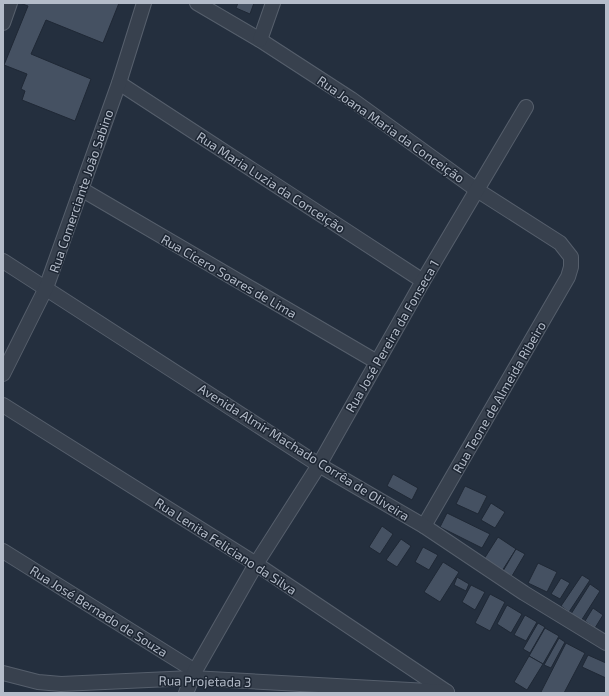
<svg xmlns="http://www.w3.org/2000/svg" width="609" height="696" font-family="'Exo 2',sans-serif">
<rect width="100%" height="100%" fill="#242f3e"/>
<g fill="#455162" stroke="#1f2835">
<path d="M20 3H119L103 43 46 20 31 54 91 79 75 121 22 100 25 91 21 89 27 74 4 65 28 6Z"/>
<path d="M238 3H254L250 14 236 8Z"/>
<path d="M393 474 418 488 412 500 387 486Z"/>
<path d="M465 486 487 496 478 514 456 504Z"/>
<path d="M491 503 505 512 495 528 481 520Z"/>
<path d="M447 513 490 534 482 548 440 527Z"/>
<path d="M382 526 393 534 380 554 369 547Z"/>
<path d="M498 537 516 549 502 571 484 559Z"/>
<path d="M401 539 411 546 397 567 386 560Z"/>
<path d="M423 547 438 555 429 570 415 562Z"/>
<path d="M516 549 525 554 512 576 503 571Z"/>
<path d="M443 562 459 572 440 602 424 592Z"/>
<path d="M538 563 557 572 547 592 528 583Z"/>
<path d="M582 575 590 580 569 612 561 606Z"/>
<path d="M457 577 469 584 466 591 454 585Z"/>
<path d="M561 578 570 583 560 599 551 594Z"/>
<path d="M590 584 600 591 581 621 571 614Z"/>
<path d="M471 585 485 592 475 610 462 602Z"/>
<path d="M490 594 505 602 490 631 475 623Z"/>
<path d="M507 605 522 614 511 633 497 624Z"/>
<path d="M593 608 603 615 595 628 585 621Z"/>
<path d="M525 615 537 622 526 641 514 635Z"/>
<path d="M538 623 545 627 530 653 523 649Z"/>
<path d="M545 628 559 636 543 664 529 656Z"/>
<path d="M559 638 565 642 551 668 544 665Z"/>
<path d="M566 643 585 653 564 693H543L541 692Z"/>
<path d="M588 655 606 663V678L582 667Z"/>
<path d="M529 656 543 664 527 690 514 682Z"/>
<rect x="578" y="692" width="27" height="1"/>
</g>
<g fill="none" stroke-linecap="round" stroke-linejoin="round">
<g stroke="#565f6c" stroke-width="16">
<g id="street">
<path d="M197 3 260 40 351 99 477 190 560 243 571 257V267L568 277 424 526"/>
<path d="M3 23 10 3"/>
<path d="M260 40 273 3"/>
<path d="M119 83 423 281"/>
<path d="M81 189 377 362"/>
<path d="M3 261 319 465 424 526 524 593 606 643"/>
<path d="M3 374 46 288 119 83 144 3"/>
<path d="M3 405 256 564 447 692"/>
<path d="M3 551 195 671"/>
<path d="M3 673 38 682 61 684 192 678 447 692"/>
<path d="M186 693 195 671 256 564 319 465 423 281 526 107"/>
</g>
</g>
<use href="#street" stroke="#38414e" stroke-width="14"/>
</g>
<g text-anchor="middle" stroke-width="3" stroke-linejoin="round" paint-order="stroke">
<g font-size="13" fill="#b4bcc9" stroke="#1d2633">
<text transform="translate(391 129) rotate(35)" y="5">Rua Joana Maria da Conceição</text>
<text transform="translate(271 182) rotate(33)" y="5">Rua Maria Luzia da Conceição</text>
<text transform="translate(81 191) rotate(-71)" y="5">Rua Comerciante João Sabino</text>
<text transform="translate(229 276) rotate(30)" y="5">Rua Cícero Soares de Lima</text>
<text transform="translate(392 336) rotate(-60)" y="5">Rua José Pereira da Fonseca 1</text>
<text transform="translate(499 397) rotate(-60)" y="5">Rua Teone de Almeida Ribeiro</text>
<text transform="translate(304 452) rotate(32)" y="5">Avenida Almir Machado Corrêa de Oliveira</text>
<text transform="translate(226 546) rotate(33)" y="5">Rua Lenita Feliciano da Silva</text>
<text transform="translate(99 611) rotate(32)" y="5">Rua José Bernado de Souza</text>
<text transform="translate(205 681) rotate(1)" y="5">Rua Projetada 3</text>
</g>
</g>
<rect width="609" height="696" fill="none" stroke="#b4bcc9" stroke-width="8"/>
</svg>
